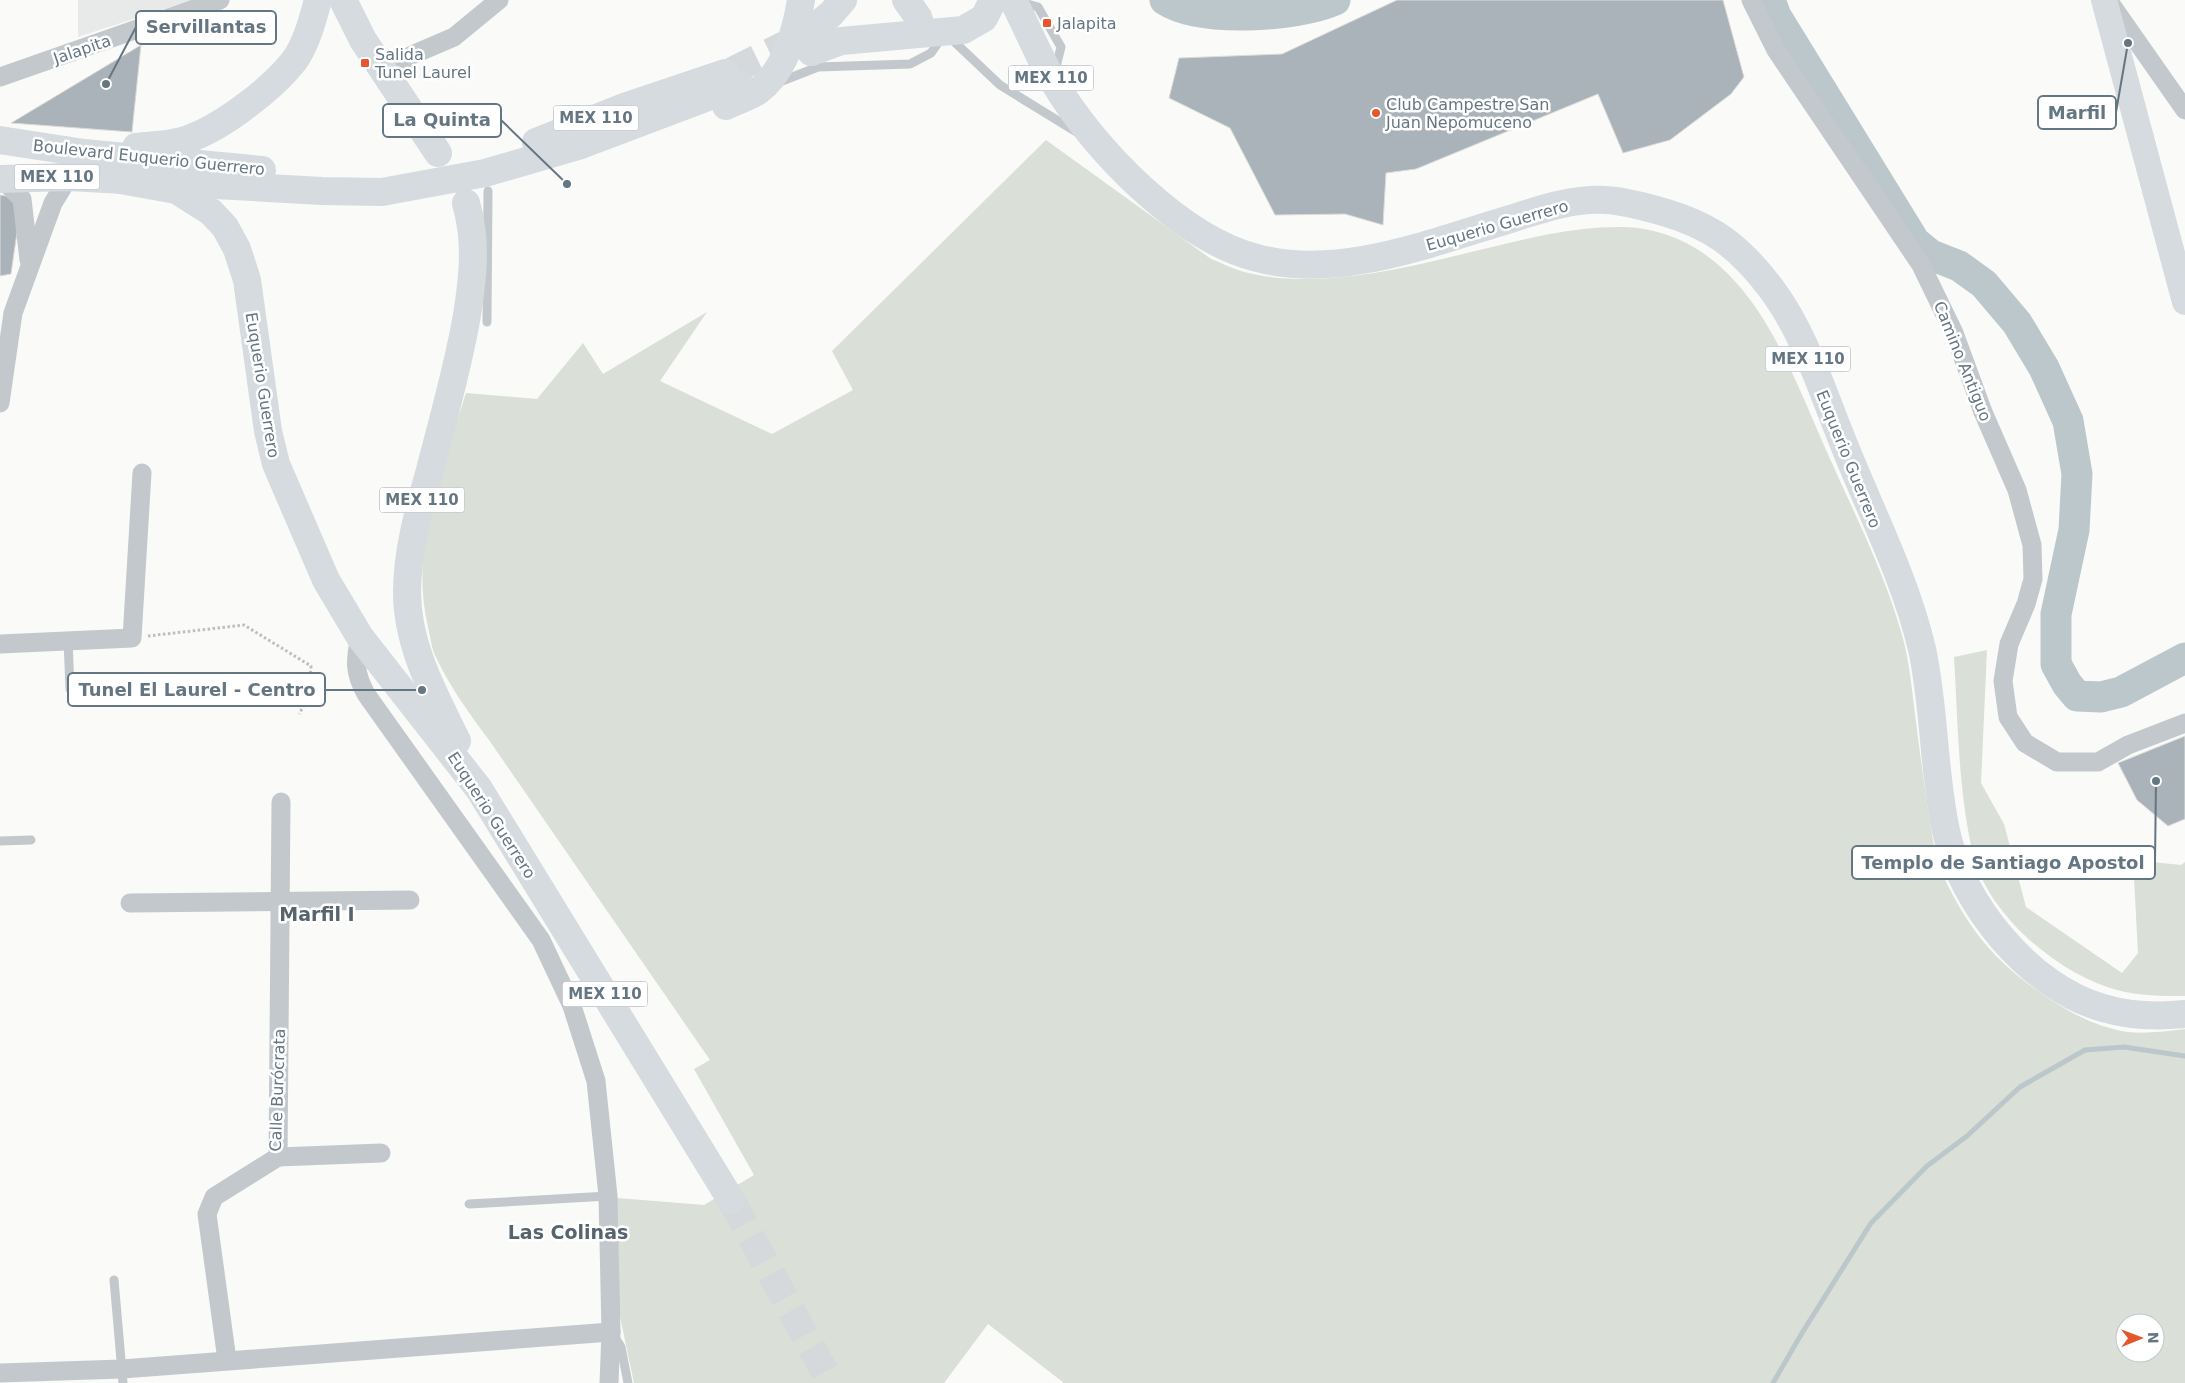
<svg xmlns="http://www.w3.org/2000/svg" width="2185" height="1383" font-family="'DejaVu Sans',sans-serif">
<rect width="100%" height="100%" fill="#fafaf8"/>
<path fill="#e8e9e9" d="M78 0H192L78 37Z"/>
<g fill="#dadfd7" fill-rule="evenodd">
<path d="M1046 140 1211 259C1222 263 1233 269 1244 272 1339 296 1456 252 1550 234 1577 229 1611 225 1638 228 1748 243 1788 364 1826 450 1853 511 1884 571 1902 635 1910 663 1912 693 1916 722 1922 769 1928 815 1937 862 1965 926 1992 961 2051 1000 2074 1015 2100 1028 2128 1032 2146 1034 2167 1031 2185 1029V1383H1064L988 1324 944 1383H634L618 1307 617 1198 704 1205 754 1175 694 1069 710 1060 489 740C468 712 448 684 434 653 431 645 430 635 428 627 409 545 442 470 466 393L537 399 583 343 603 374 707 312 660 381 772 434 853 390 832 351ZM2125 1323H2155V1353H2125Z"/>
<path d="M1987 650 1981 783 2004 824 2026 907 2122 973 2138 953 2133 860 2181 865 2185 862V996C2162 996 2139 996 2117 990 2058 974 1988 915 1973 854 1958 790 1958 722 1954 657Z"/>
</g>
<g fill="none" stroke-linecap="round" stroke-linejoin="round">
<path stroke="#bbc7cb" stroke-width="5" d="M1773 1383 1802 1333 1871 1223 1927 1166 1967 1136 2020 1087 2085 1050 2124 1047 2185 1056"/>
<g stroke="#bbc7cb" stroke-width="31">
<path d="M1165 0C1201 23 1296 17 1335 0"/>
<path d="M1770 0 1776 16 1915 242 1931 255 1959 266 1984 284 2017 323 2044 368 2068 421 2077 474 2074 530 2056 614V664L2067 684 2077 696 2101 697 2121 692 2185 658"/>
</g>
</g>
<g fill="#aab3b9" stroke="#dcdcda">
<path d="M1397 0H1723L1744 77 1731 94 1670 140 1623 153 1598 94 1416 169 1386 173 1383 225 1345 214 1275 215 1230 128 1169 98 1179 58 1282 54Z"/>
<path d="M141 45 132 132 11 123Z"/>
<path d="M0 195 12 197 21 205 11 274 0 276Z"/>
<path d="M2185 736V819L2168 826 2137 800 2118 763Z"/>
</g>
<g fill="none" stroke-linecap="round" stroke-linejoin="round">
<g stroke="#d5d9db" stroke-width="28" stroke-dasharray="28 14" stroke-linecap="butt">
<path d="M732 71 805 35"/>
<path d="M731 1200 831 1383"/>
</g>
<path stroke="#bbbfc2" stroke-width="3" stroke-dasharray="2.5 2.5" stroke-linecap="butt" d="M148 636 244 625 311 666 308 698 299 714"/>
<g stroke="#c3c8cc" stroke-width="9">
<path d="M1020 2 1038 7 1061 47 1055 71"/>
<path d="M777 83 818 67 910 64 931 53 945 33 1000 85 1078 133"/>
<path d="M487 322 488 191"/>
<path d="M68 640 70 689"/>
<path d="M0 841 31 840"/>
<path d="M469 1204 608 1196"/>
<path d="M114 1280 123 1383"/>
<path d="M614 1336 621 1347 628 1383"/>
</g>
<g stroke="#c3c8cc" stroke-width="19">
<path d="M1751 0 1776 50 1921 265 1954 333 1983 412 2017 490 2032 545 2033 579 2026 604 2009 644 2003 681 2008 717 2025 743 2057 762H2098L2128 745 2185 723"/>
<path d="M2110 3 2185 110"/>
<path d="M385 73 412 55 454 37 499 0"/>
<path d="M0 77 220 0"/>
<path d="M2 179 22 199 29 260"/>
<path d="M0 403 13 313 53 203 69 177"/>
<path d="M360 637C355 661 354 672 366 694L541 940 572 1006 596 1081 608 1196 611 1332 609 1383"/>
<path d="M0 644 132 638 142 473"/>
<path d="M130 903 410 900"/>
<path d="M278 1157 381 1153"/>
<path d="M227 1360 207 1214 214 1197 278 1157 281 802"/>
<path d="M0 1373 122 1369 611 1332"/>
</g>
<path stroke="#d6dbdf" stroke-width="26" d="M2104 0 2185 302"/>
<g stroke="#d6dbdf" stroke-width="28">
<path d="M343 0 363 40 438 153"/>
<path d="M906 0 918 17 923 33"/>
<path d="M1013 0C1027 27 1038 56 1054 82 1093 149 1181 239 1257 258 1339 280 1430 243 1507 220 1539 210 1572 198 1606 200 1624 201 1642 206 1660 211 1710 225 1738 245 1770 287 1806 334 1824 397 1847 452 1873 516 1906 581 1922 649 1935 709 1933 771 1946 831 1961 903 2030 988 2103 1008 2130 1016 2158 1017 2185 1014"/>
<path d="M806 34 831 14 843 0"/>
<path d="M811 52 841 41 963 30 984 18 993 0"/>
<path d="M726 106C736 101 749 97 758 91 785 71 796 31 801 0"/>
<path d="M0 140 84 153 262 170"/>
<path d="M536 142 624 107 725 73"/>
<path d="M136 147C151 145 167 145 182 141 218 131 271 90 294 61 306 45 313 19 318 0"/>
<path d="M0 179 69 177 322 191 382 192 485 173 581 145 740 85"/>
<path d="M115 179 176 190 211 212 225 227 237 249 247 280 268 431 276 464 326 580 360 637 479 789 731 1200"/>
<path d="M457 741C434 694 407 646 407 592 407 551 419 509 430 470 443 419 458 368 467 315 473 277 477 241 466 203"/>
</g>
</g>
<g fill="#e4572e" stroke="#fff" stroke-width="2">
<rect x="1042" y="18" width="10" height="10" rx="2.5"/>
<rect x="360" y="58" width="10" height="10" rx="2.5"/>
<circle cx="1376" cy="113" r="5"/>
</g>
<g text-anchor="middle" stroke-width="5" stroke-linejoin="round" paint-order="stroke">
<g fill="#fff" stroke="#939fa8" stroke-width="1">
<rect x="1008.5" y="65.5" width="85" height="25" rx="4"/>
<rect x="553.5" y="105.5" width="85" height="25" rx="4"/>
<rect x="14.5" y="164.5" width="85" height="25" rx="4"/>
<rect x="1765.5" y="346.5" width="85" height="25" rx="4"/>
<rect x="379.5" y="487.5" width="85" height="25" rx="4"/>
<rect x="562.5" y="981.5" width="85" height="25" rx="4"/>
</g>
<g font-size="15" font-weight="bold" fill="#657683">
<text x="1051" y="83">MEX 110</text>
<text x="596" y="123">MEX 110</text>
<text x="57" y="182">MEX 110</text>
<text x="1808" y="364">MEX 110</text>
<text x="422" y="505">MEX 110</text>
<text x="605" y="999">MEX 110</text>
</g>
<g font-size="16" fill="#657683" stroke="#fff" text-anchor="start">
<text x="1057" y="29">Jalapita</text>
<text x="375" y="60">Salida<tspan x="375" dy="18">Tunel Laurel</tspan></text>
<text x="1386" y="110">Club Campestre San<tspan x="1386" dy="18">Juan Nepomuceno</tspan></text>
</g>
<g font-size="16" fill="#657683" stroke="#fff">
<text transform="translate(82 49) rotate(-19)" y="6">Jalapita</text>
<text transform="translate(149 157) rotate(6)" y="6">Boulevard Euquerio Guerrero</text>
<text transform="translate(1497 225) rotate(-16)" y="6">Euquerio Guerrero</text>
<text transform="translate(1963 361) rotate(68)" y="6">Camino Antiguo</text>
<text transform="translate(263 385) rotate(81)" y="6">Euquerio Guerrero</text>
<text transform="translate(1849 459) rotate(68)" y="6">Euquerio Guerrero</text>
<text transform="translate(492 815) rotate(57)" y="6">Euquerio Guerrero</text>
<text transform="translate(277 1090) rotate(-88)" y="6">Calle Burócrata</text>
</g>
<g font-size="19" font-weight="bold" fill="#57646e" stroke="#fff">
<text x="317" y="921">Marfil I</text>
<text x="568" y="1239">Las Colinas</text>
</g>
</g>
<path fill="none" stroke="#657683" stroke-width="2" d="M106 84L136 27M2128 43L2116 112M567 184L501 120M422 690L325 690M2156 781L2155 862"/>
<g fill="#657683" stroke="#fff" stroke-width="2">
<circle cx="106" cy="84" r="5"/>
<circle cx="2128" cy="43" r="5"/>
<circle cx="567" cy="184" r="5"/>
<circle cx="422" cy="690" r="5"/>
<circle cx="2156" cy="781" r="5"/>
</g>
<g fill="#fff" stroke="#657683" stroke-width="2">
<rect x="136" y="11" width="140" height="33" rx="5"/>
<rect x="2038" y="96" width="78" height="33" rx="5"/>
<rect x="383" y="104" width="118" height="33" rx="5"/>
<rect x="68" y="673" width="257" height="33" rx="5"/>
<rect x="1852" y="846" width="303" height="33" rx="5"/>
</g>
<g font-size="18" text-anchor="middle" font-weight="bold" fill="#657683">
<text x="206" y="33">Servillantas</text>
<text x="2077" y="119">Marfil</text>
<text x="442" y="126">La Quinta</text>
<text x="197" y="696">Tunel El Laurel - Centro</text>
<text x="2003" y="869">Templo de Santiago Apostol</text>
</g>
<g transform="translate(2140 1338) rotate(89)"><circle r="24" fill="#ffffff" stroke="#c1c8cd"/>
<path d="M0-4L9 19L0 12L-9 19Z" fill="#e4572e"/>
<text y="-8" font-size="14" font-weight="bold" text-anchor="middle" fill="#657683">N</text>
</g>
</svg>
